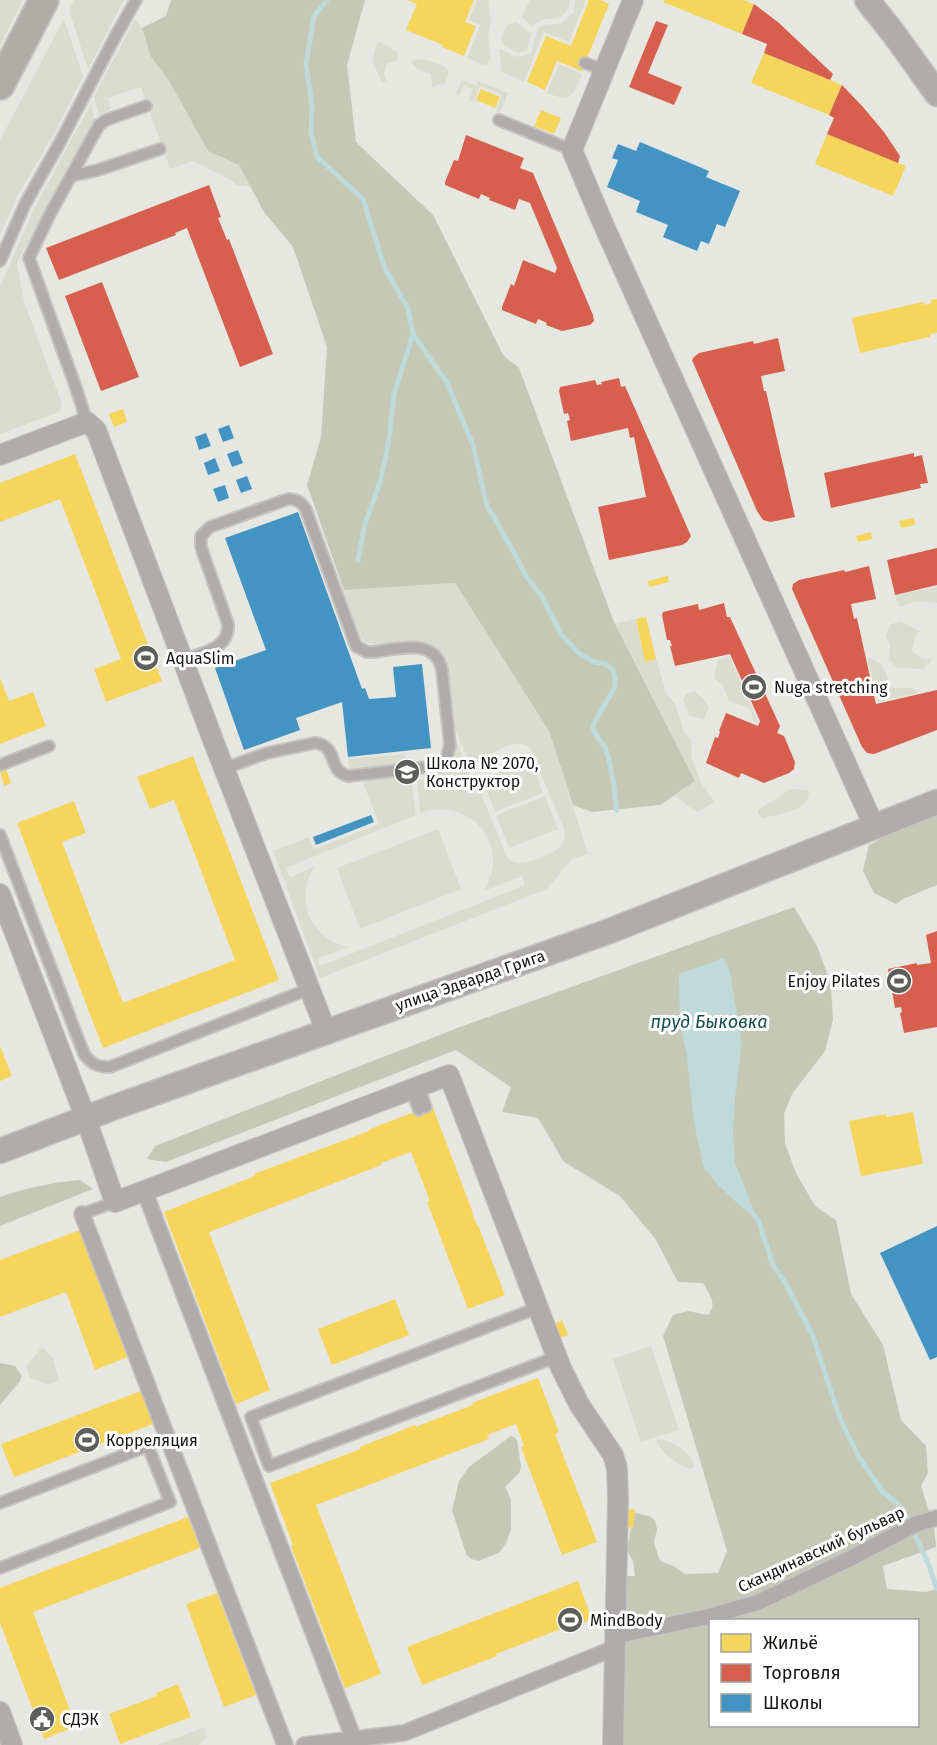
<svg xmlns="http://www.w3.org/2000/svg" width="937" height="1745" font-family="'Fira Sans',sans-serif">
<rect width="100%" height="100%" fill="#e7e7e2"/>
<g fill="#daddce">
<path d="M0 0H23L0 45Z"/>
<path d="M74 0H124L88 69 69 10Z"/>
<path d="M477 0H488L491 22 488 38 491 57 487 65H484L467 58 480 25 469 20Z"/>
<path d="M530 0H570C566 24 555 15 540 21 537 22 534 24 531 26L522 16Z"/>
<path d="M575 0H586L569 42 544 32 524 82 502 72 499 49 503 50 516 57 531 53 538 28 542 25 562 23 574 12Z"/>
<path d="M64 19 83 77 55 132 19 193 0 235V140Z"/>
<path d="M135 19 142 28 151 57 168 79 208 151 239 165 250 186H237L233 181 193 161 170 169 141 87 108 98 111 109 99 116 94 96Z"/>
<path d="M516 22 531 34 527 50 518 53 504 46 501 39 507 25Z"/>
<path d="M380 42 397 51 398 60 387 64 384 72 386 81 382 83 372 59 377 44Z"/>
<path d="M423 59C430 61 448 65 449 73 449 74 445 82 445 83L432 87 431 74 417 69 411 63 413 60Z"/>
<path d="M559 64 582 74C572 97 573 103 547 93Z"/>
<path d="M462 80 476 85 478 81 508 93 500 113 496 111 502 95 480 86 474 102 469 100 473 89 464 85 459 96 456 94Z"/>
<path d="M91 103 95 121 17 263 24 302 62 404 59 412 0 434V286L34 209Z"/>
<path d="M455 583 549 731 588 854 572 859 547 889 320 978 273 851 309 837 314 849 379 824 362 780 411 776 416 815 286 868 290 877 315 866C293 899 310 938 348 947L317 959 320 966 525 885 522 876 484 891C488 883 492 874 493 864 495 824 456 800 420 813L417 779 477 784 506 855C509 859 511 862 517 863 525 865 555 853 560 847 565 841 565 835 564 829L530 748C516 736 496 753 481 758 477 760 472 758 467 757 462 743 453 727 451 713 447 692 454 648 425 643 413 641 399 644 387 645V643C381 643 373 645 367 643 356 638 348 602 344 590Z"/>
<path d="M937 587V603L916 601 901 607 898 605 895 595Z"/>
<path d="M636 619 645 662 656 659 667 695 675 703 684 732 691 740 692 750 691 756 701 783 715 802 697 812 674 796 695 781 615 624Z"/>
<path d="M900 621 920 631 917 634 911 651 923 659H932L924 669 898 668 889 660 890 645 886 636 890 625Z"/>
<path d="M729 656 758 721 757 723 752 720 753 717 748 707 729 701 723 686 714 678 718 660Z"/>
<path d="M867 657C888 663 883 673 893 688 901 689 912 684 918 693L878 702Z"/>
<path d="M695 691 706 702 709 707 704 719 689 716 683 700 686 694Z"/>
<path d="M453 731 469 774 465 778 423 775C454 770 456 761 453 731Z"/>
<path d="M405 754 406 766 349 771 348 759Z"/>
<path d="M530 760 543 793 495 812 482 779Z"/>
<path d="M791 789 808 790 809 793C808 796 808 800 806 802 798 812 775 815 763 818L758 813V810Z"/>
<path d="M545 796 558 829 509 848 496 815Z"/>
<path d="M438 829 461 889 360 929 337 868Z"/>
<path d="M651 1346 679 1430 641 1442 613 1359Z"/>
<path d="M42 1347 52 1357 59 1380 48 1385 30 1378 26 1366Z"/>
<path d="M659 1439C672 1440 693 1453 694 1466L691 1469C681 1467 658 1451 657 1441Z"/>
<path d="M205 1727 206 1738 199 1745H157Z"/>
</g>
<g fill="#c4c8b5" fill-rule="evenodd">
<path d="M171 0H365L347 65 356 142 433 215 503 355 519 368 614 622 695 781 660 805 592 812 573 805 549 731 455 583 344 590 307 485 321 437 327 347 293 247 264 212 239 165 208 151 168 79 151 57 142 28 166 16Z"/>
<path d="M937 816V885L903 899 896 904 874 893 863 871 869 845 900 828Z"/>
<path d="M794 907 817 946 831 984 833 1020 825 1051 792 1094 784 1114 785 1143 795 1171 815 1206 836 1220 851 1294 883 1345 901 1420 926 1446 928 1473 921 1486 934 1527 936 1547 883 1566 887 1589 926 1592 937 1589V1745H623L626 1576H635L633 1561 627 1550 631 1528H633L635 1513 649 1516 655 1520 657 1529 654 1542 660 1561 674 1566 685 1574 718 1573 727 1551 663 1336 673 1315 688 1311 708 1315C718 1303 709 1294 703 1283L678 1282 656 1240 620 1196 564 1162 538 1118 502 1112 511 1087 456 1050 166 1162 147 1159 155 1146 460 1027ZM710 1620H918V1726H710Z"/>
<path d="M80 1180 93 1189 0 1226V1197C26 1188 53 1182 80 1180Z"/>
<path d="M0 1363 15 1366 22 1376 20 1381 0 1405Z"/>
<path d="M511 1436 514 1437 517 1440 521 1467 519 1473 505 1487 511 1499V1529L506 1543 500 1552 479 1561 471 1559 466 1554 452 1510 459 1481 469 1467Z"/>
</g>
<path fill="#bfdad8" d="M724 958 730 972 742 1043 735 1098 733 1131 735 1163 758 1220 736 1202 719 1186 704 1168 694 1123 687 1057 680 1024 679 974Z"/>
<g fill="#f6d55c">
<path d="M407 0H474L465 22 476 26 464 56 442 47 443 45 406 30 417 4Z"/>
<path d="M589 0H600L609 4 582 71 557 61 545 90 527 82 546 36 571 46Z"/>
<path d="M664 0H743L754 4 742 34 663 2Z"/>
<path d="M764 53 842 85 829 115 751 83Z"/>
<path d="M481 89 500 97 495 108 476 100Z"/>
<path d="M541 110 561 118 554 134 534 126Z"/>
<path d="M827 134 906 166 893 196 815 164Z"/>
<path d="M937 299V333L930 334V337L860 353 852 318 923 302 924 305 932 303 931 300Z"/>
<path d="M123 409 127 422 114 427 109 414Z"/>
<path d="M75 454 162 681 106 702 94 669 121 659 60 499 0 522V483Z"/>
<path d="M914 518 915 525 901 528 899 521Z"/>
<path d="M871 532 872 539 858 542 856 536Z"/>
<path d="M668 576 669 582 649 587 648 581Z"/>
<path d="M646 617 656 659 645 662 636 619Z"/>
<path d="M0 678 9 701 33 692 46 726 0 744Z"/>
<path d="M193 756 279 980 103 1048 17 823 74 801 86 833 62 842 123 1003 141 996 235 960 174 800 150 809 137 777Z"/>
<path d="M6 769 11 783 4 786 0 771Z"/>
<path d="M0 1046 12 1076 0 1081Z"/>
<path d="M432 1105 473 1213H472L476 1223 477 1226 478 1225 505 1295 468 1309 427 1202 430 1201 411 1152 381 1163V1165L209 1232 270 1390 236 1404 164 1212 255 1176 254 1174 259 1172 369 1131 368 1130Z"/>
<path d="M913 1112 923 1164 861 1176 849 1121 886 1114 887 1117Z"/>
<path d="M80 1230 128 1357 95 1370 66 1292 0 1317V1260Z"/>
<path d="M395 1299 409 1335 332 1365 318 1329Z"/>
<path d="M562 1320 568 1335 560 1338 554 1324Z"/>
<path d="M538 1378 559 1432 555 1434 597 1542 562 1555 521 1447 524 1446 516 1424 487 1435 489 1439 316 1505 381 1674 345 1688 291 1546 293 1545 270 1483 358 1450 360 1449V1447L415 1425 416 1427 441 1417 473 1405 472 1403Z"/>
<path d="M141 1391 153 1424 14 1477 1 1444Z"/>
<path d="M628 1509 635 1510 633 1528 627 1527Z"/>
<path d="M188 1517 200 1548 33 1612 76 1726 44 1739 0 1623V1588Z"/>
<path d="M578 1581 592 1619 569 1628 568 1626 535 1639 496 1654 497 1656 492 1658 422 1685 407 1647Z"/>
<path d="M217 1593 256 1695 224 1707 186 1604Z"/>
<path d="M178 1684 191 1717 120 1744 109 1714 157 1696 156 1693Z"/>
</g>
<g fill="#d6604d">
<path d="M754 4 779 23 833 74 830 80 764 53 767 44 742 34Z"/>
<path d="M656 21 668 25 648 73 682 87 674 105 629 87Z"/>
<path d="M842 85 863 107 884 132 900 156 898 163 827 134 834 118 829 115Z"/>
<path d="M466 135 524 158 520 168 533 173 593 315 594 321 590 325 562 331 546 325 547 323 538 319 536 324 502 310V307L511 284 514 286 523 260 555 273 557 268 530 203 519 199 515 210 489 200 490 198 481 194 479 199 445 185V182L454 160 458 161Z"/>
<path d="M209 185 221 217 218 218 227 240 229 239 273 354 240 367 187 228 175 233 176 235 59 280 46 248Z"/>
<path d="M102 282 139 377 101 391 65 296Z"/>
<path d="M778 338 785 371 761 376 764 391H766L795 517 771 522 763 520 757 511 692 360 694 357 699 353 753 341 754 344Z"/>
<path d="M619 378 621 387 625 386 691 536 687 542 682 545 609 560 598 507 646 497 634 437 630 438 628 428 571 441 567 421 570 420 568 413 564 414 559 391 560 387 595 380 597 385 602 384 601 382Z"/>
<path d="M914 453V457L922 455 928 483 920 484 921 488 831 508 824 473Z"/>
<path d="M937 548V585L895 595 887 560Z"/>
<path d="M869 566 876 599 851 604 854 619 857 618 876 704 937 690V730L874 754 867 753 862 747 792 589 793 584 799 580 844 570 845 572Z"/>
<path d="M724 603 727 617H730L780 726 777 733 784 736 795 762 794 769 789 773 764 783 741 773 739 778 706 763 715 737 718 738 720 732 719 731 726 713 758 726 760 721 730 654 675 666 670 646H672L670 640H667L662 615 663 612 698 604 699 610Z"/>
<path d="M937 931V1027L904 1033 900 1013 902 1012 901 1007 895 1008 888 969 917 963V965L931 963 926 935Z"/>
</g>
<g fill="#4393c3">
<path d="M640 142 709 171 706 177 740 191 725 227 717 224 709 244 701 241 697 251 663 237 668 225 636 212 640 201 607 187 618 160 612 158 618 144 636 151Z"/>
<path d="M229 425 234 438 223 442 218 429Z"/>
<path d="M206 433 211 446 199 450 195 437Z"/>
<path d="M238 450 243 463 232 467 227 454Z"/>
<path d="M215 458 220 471 208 475 204 463Z"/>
<path d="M247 476 252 489 241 493 236 480Z"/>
<path d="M225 485 229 498 218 502 213 489Z"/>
<path d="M298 512 362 689 365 688 369 699 396 697 393 667 422 664 431 748 348 757 342 702 296 718 300 730 244 750 215 668 266 650 225 538Z"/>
<path d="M371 815 374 822 316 845 313 837Z"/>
<path d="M937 1226V1357L930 1360 880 1253Z"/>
</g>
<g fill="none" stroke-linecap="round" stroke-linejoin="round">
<g stroke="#bfdad8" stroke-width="5">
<path d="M327 0 314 16 306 64 312 106 311 133 317 157 363 199 385 269 408 308 413 334 447 383 473 445 487 506 511 547 526 576 542 597 561 634 579 653 594 662 606 664 613 669 616 685 593 725C593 735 602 741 606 750 613 769 614 791 617 811"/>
<path d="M358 560 365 524 381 479 389 439 394 394 413 334"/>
<path d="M754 1215 758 1220 773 1265 786 1284 812 1334 840 1419 860 1459 883 1492 902 1508 928 1563 937 1589"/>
</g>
<g stroke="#c4c4c1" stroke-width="14">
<g id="service">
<path d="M585 63 604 70"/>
<path d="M499 120 572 150"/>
<path d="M71 176 98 170 160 149"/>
<path d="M0 261 25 204 59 144 115 37 136 0"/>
<path d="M87 422 75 385 29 258 49 216 99 125 106 120 146 106"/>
<path d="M183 660C201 653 230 649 228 624L201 547V536L210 527 288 499C297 499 302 502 306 510L356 646 367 652H373C398 649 435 637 442 670L450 746 446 759 437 766 348 776C327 771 339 746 315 743L267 753 223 769"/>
<path d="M0 765 49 746"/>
<path d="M0 835 84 1054C91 1064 98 1067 110 1067L309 989"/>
<path d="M418 1086 426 1107"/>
<path d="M411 1089 419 1110"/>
<path d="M82 1214 115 1202"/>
<path d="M537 1308 251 1417 269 1466 556 1357"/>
<path d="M0 1503 148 1446 170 1502 0 1568"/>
</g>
</g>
<g stroke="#c4c4c1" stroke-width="18">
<g id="pedestrian">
<path d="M144 1190 356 1745"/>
<path d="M82 1214 285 1745"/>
<path d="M615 1636 711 1616 759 1602 847 1560 916 1524 937 1518"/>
<path d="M304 1745 404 1733 615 1648"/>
</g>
</g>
<g stroke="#c4c4c1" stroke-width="22">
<g id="minor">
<path d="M633 0 572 150 601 219 874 826"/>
<path d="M0 455 87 422 96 430 213 740 326 1031"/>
<path d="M0 894 86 1119 115 1202 449 1075 561 1368 579 1404 613 1455 617 1468 618 1499 613 1745"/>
<path d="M0 1712 12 1745"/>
</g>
</g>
<g stroke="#c4c4c1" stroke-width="27">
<g id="tertiary">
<path d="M867 0 894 34 937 94"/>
<path d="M0 1151 115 1107 607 932 937 802"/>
</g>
</g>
<g stroke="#c4c4c1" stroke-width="32">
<path id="secondary" d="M0 85 44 0"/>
</g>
<use href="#service" stroke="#b0acab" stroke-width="10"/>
<use href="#pedestrian" stroke="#b0acab" stroke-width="15"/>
<use href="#minor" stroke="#b0acab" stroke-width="20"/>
<use href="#tertiary" stroke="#b0acab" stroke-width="24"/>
<use href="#secondary" stroke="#b0aca8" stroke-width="28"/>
</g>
<defs>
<g id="stadium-disc" transform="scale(1.35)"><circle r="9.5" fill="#5e5e5a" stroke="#fff"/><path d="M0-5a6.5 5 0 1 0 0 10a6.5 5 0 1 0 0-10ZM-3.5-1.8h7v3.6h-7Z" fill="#fff"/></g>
<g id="school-disc" transform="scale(1.35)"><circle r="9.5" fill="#5e5e5a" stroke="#fff"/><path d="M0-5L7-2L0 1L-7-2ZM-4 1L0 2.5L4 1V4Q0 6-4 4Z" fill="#fff"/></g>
<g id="civic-disc" transform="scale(1.35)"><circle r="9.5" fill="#5e5e5a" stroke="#fff"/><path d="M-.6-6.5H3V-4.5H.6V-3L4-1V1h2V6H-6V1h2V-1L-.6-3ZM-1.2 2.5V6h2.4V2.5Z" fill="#fff"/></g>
</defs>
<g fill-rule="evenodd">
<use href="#stadium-disc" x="146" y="658"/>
<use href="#stadium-disc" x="754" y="687"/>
<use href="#school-disc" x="407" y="772"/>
<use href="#stadium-disc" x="899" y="981"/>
<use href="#stadium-disc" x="87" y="1440"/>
<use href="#stadium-disc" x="570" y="1620"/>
<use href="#civic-disc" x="42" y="1719"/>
</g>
<g text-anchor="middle" stroke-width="6" stroke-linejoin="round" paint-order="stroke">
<g font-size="16" fill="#141411" stroke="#fff" text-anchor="start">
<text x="166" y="664">AquaSlim</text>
<text x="774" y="693">Nuga stretching</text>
<text x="426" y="769">Школа № 2070,<tspan x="426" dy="18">Конструктор</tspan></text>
<text x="880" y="987" text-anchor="end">Enjoy Pilates</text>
<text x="106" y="1446">Корреляция</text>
<text x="590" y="1626">MindBody</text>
<text x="62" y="1725">СДЭК</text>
</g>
<g font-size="16" fill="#141411" stroke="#fff">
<text transform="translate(470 980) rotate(-19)" y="6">улица Эдварда Грига</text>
<text transform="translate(821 1549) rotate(-25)" y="6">Скандинавский бульвар</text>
</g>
<g font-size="18" font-style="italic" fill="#124c4c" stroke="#fff">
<text x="709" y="1028">пруд Быковка</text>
</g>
</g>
<rect x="709" y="1619" width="210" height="108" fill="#ffffff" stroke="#a1a1a0" stroke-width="1.5"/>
<rect x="721" y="1634" width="30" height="18" fill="#f6d55c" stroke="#a1a1a0" stroke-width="1.5"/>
<text x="763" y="1649" font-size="18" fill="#141411">Жильё</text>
<rect x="721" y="1664" width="30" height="18" fill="#d6604d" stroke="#a1a1a0" stroke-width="1.5"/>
<text x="763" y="1679" font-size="18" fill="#141411">Торговля</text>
<rect x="721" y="1694" width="30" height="18" fill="#4393c3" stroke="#a1a1a0" stroke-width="1.5"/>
<text x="763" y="1709" font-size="18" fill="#141411">Школы</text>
</svg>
